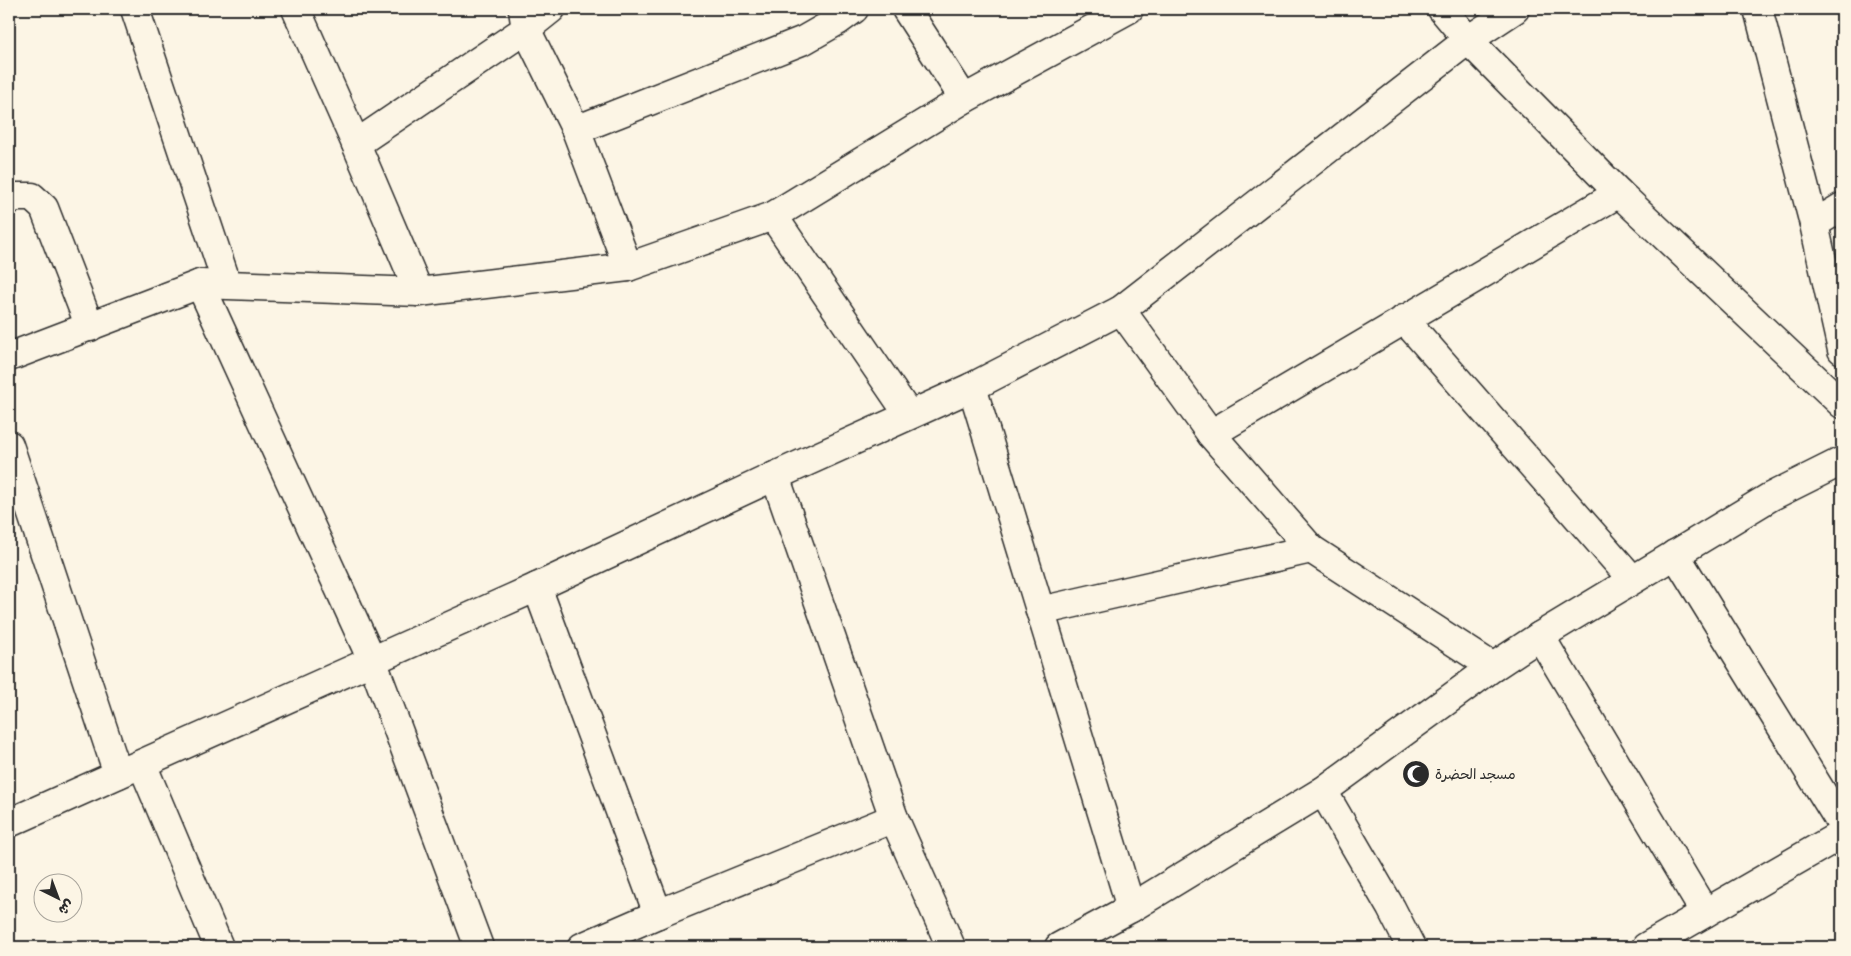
<svg xmlns="http://www.w3.org/2000/svg" width="1851" height="956" font-family="'Patrick Hand','Playpen Sans Arabic',sans-serif">
<rect width="100%" height="100%" fill="#fcf5e5"/>
<filter id="ink" filterUnits="userSpaceOnUse"><feTurbulence type="fractalNoise" baseFrequency=".02" numOctaves="2"/><feDisplacementMap in="SourceGraphic" scale="10" xChannelSelector="R" yChannelSelector="G"/><feConvolveMatrix kernelMatrix="1 2 1 2 8 2 1 2 1" color-interpolation-filters="sRGB"/></filter>
<g filter="url(#ink)">
<g fill="none" stroke-linecap="round" stroke-linejoin="round">
<g stroke="#2b2b2b" stroke-width="31">
<g id="street">
<path d="M135 9 227 284"/>
<path d="M296 9 356 144 526 29 551 9"/>
<path d="M906 9 964 99"/>
<path d="M1442 9 1468 40 1619 193 1842 404"/>
<path d="M1758 9 1814 224 1842 350"/>
<path d="M523 10 526 29 576 130 628 267"/>
<path d="M576 130 804 40 839 20 854 9"/>
<path d="M356 144 419 292"/>
<path d="M9 200 16 197H32L44 208 90 327"/>
<path d="M773 216 909 415"/>
<path d="M1814 224 1842 207"/>
<path d="M200 284 372 660 479 947"/>
<path d="M1121 310 1211 434 1311 549 1493 667"/>
<path d="M1404 319 1632 579"/>
<path d="M9 357 200 284 419 292 628 267 773 216 964 99 1129 9"/>
<path d="M972 387 1131 908"/>
<path d="M1211 434 1619 193"/>
<path d="M9 445 118 774"/>
<path d="M775 476 894 818 951 947"/>
<path d="M1675 554 1842 825"/>
<path d="M537 587 658 914"/>
<path d="M1040 611 1311 549"/>
<path d="M1540 636 1705 913"/>
<path d="M142 764 219 947"/>
<path d="M1323 791 1391 908 1411 947"/>
<path d="M9 823 537 587 775 476 972 387 1121 310 1468 40 1515 9"/>
<path d="M582 947 658 914 894 818"/>
<path d="M1059 947 1131 908 1323 791 1493 667 1540 636 1770 497 1842 461"/>
<path d="M1646 947 1842 834"/>
</g>
</g>
<use href="#street" stroke="#fcf5e5" stroke-width="28"/>
</g>
</g>
<defs>
<g id="mosque-disc" transform="scale(1.4375)"><circle r="9.5" fill="#2b2b2b" stroke="#fcf5e5"/><path d="M3.5-4.9A6 6 0 1 0 3.5 4.9A5 5 0 1 1 3.5-4.9Z" fill="#fff"/></g>
</defs>
<g fill-rule="evenodd">
<use href="#mosque-disc" x="1416" y="774"/>
</g>
<g text-anchor="middle" stroke-width="4.5" stroke-linejoin="round" paint-order="stroke">
<g font-size="14" fill="#2b2b2b" stroke="#fcf5e5" text-anchor="start">
<text x="1435" y="779">مسجد الحضرة</text>
</g>
</g>
<rect width="1851" height="956" fill="none" stroke="#fcf5e5" stroke-width="30"/>
<rect x="15" y="15" width="1821" height="926" fill="none" stroke="#2b2b2b" stroke-width="2" filter="url(#ink)"/>
<g transform="translate(58 898) rotate(138)"><circle r="24" fill="#fcf5e5" stroke="#a8a49b"/>
<path d="M0-4L9 19L0 12L-9 19Z" fill="#2b2b2b"/>
<text y="-8" font-size="14" font-weight="bold" text-anchor="middle" fill="#2b2b2b">ش</text>
</g>
</svg>
